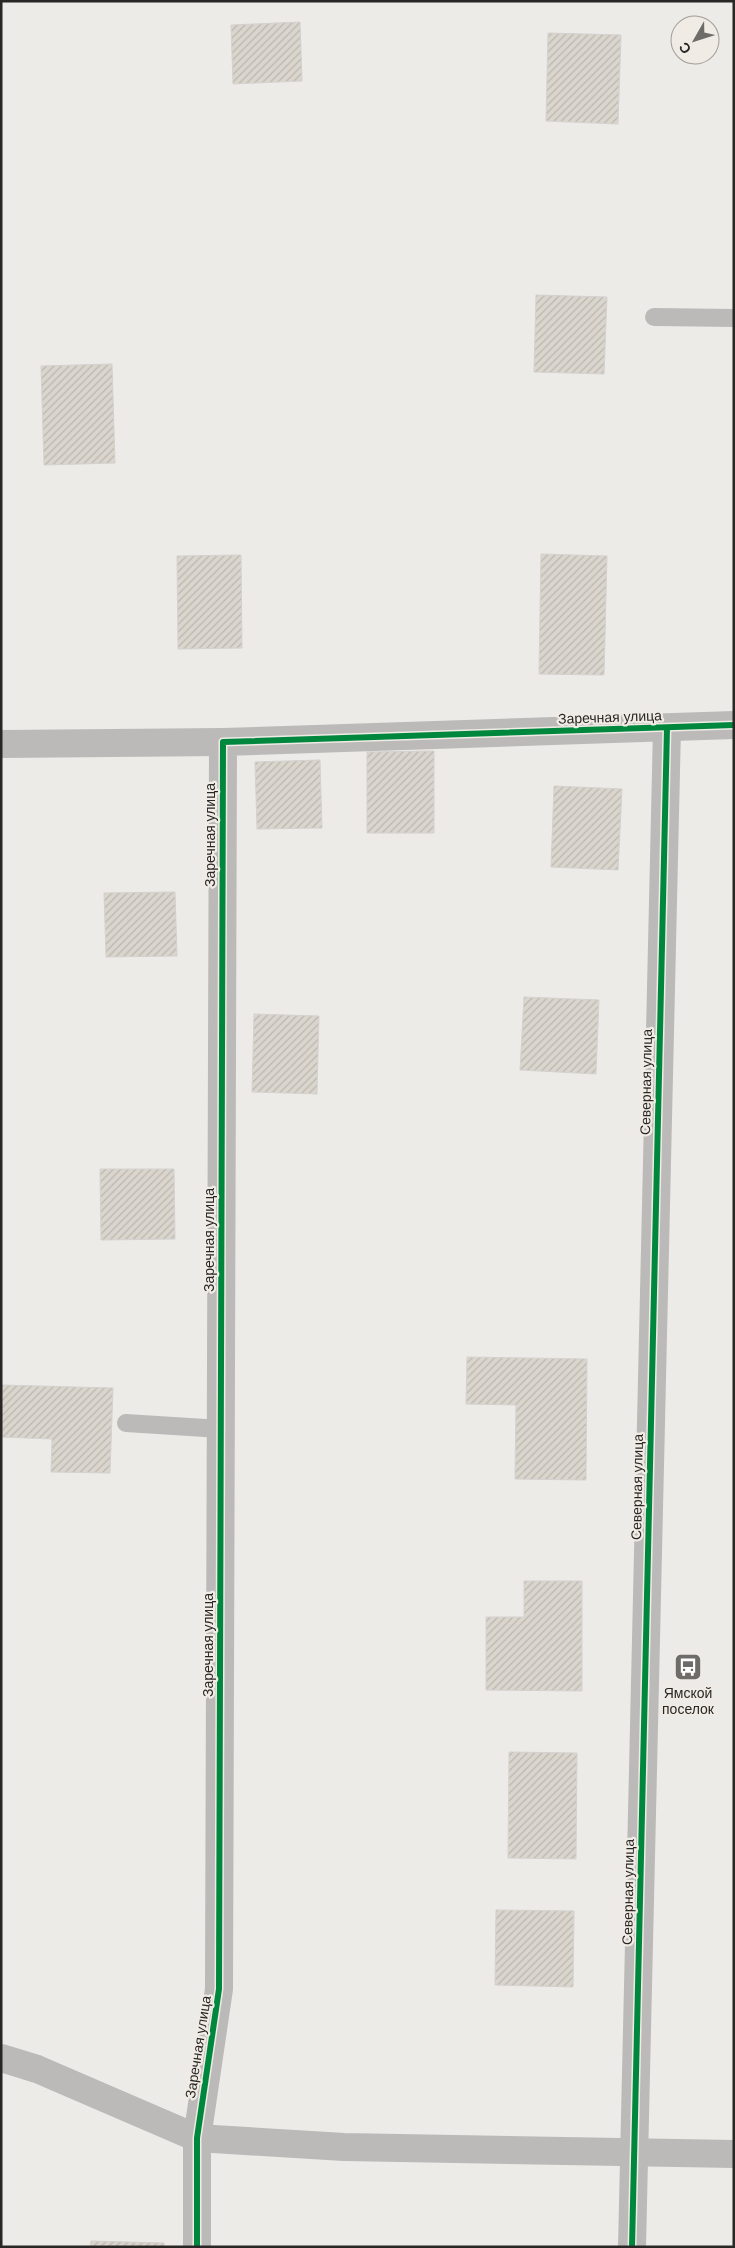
<svg xmlns="http://www.w3.org/2000/svg" width="735" height="2248" font-family="'DM Sans',sans-serif">
<defs>
<pattern id="building-hatch" width="6" height="6" patternUnits="userSpaceOnUse" patternTransform="scale(1.25)"><rect width="6" height="6" fill="#dad5cd"/><path d="M-1 1l2-2M0 6l6-6M5 7l2-2" fill="none" stroke="#bbb7b0"/></pattern>
</defs>
<rect width="100%" height="100%" fill="#edebe8"/>
<g fill="url(#building-hatch)" stroke="#d4d2cf">
<path d="M300 22 302 81 233 84 231 25Z"/>
<path d="M548 33 621 35 618 124 546 121Z"/>
<path d="M536 295 607 297 604 374 534 372Z"/>
<path d="M112 364 115 463 44 465 41 366Z"/>
<path d="M541 554 607 556 604 675 539 674Z"/>
<path d="M241 555 242 648 178 649 177 556Z"/>
<path d="M434 751V833H367V752Z"/>
<path d="M320 760 322 828 257 829 255 762Z"/>
<path d="M554 786 622 789 618 870 551 867Z"/>
<path d="M175 892 177 956 106 957 104 893Z"/>
<path d="M524 997 599 1000 596 1074 520 1070Z"/>
<path d="M254 1014 319 1016 317 1094 252 1092Z"/>
<path d="M100 1169H174L175 1239 101 1240Z"/>
<path d="M467 1357 587 1359 586 1480 515 1479 516 1405 466 1404Z"/>
<path d="M1 1385 113 1388 110 1473 51 1472 52 1439 1 1437Z"/>
<path d="M524 1581H582V1691L486 1690V1617H524Z"/>
<path d="M509 1752 577 1753 576 1859 508 1858Z"/>
<path d="M496 1910 574 1911 573 1987 495 1985Z"/>
<path d="M91 2241 164 2243V2247H90Z"/>
</g>
<g fill="none" stroke-linecap="round" stroke-linejoin="round">
<g stroke="#bbbab9" stroke-width="18">
<path d="M654 317 734 318"/>
<path d="M126 1423 221 1429"/>
</g>
<g stroke="#bbbab9" stroke-width="28">
<path d="M1 744 223 742"/>
<path d="M1 2058 37 2069 197 2138 344 2147 734 2154"/>
<path d="M197 2247V2138L219 1989 223 742 734 725"/>
<path d="M632 2247 667 728"/>
</g>
<g stroke="#f0ebe5" stroke-width="9">
<g id="cycleway">
<path d="M197 2247V2138L219 1989 223 742 734 725"/>
<path d="M632 2247 667 728"/>
</g>
</g>
<use href="#cycleway" stroke="#00873e" stroke-width="6"/>
</g>
<defs>
<g id="bus-square" transform="scale(1.4375)"><rect x="-9" y="-9" width="18" height="18" rx="4" fill="#6e6c69" stroke="#f0ebe5"/><path d="M-5-6H5V4H4V6H2V4H-2V6H-4V4H-5ZM-3.5-4V0h7V-4ZM-3.5 1.2v1.5H-2V1.2ZM2 1.2v1.5H3.5V1.2Z" fill="#fff"/></g>
</defs>
<g fill-rule="evenodd">
<use href="#bus-square" x="688" y="1667"/>
</g>
<g text-anchor="middle" stroke-width="4.5" stroke-linejoin="round" paint-order="stroke">
<g font-size="14" fill="#292725" stroke="#f0ebe5">
<text transform="translate(610 717) rotate(-2)" y="5">Заречная улица</text>
<text transform="translate(210 835) rotate(-90)" y="5">Заречная улица</text>
<text transform="translate(646 1082) rotate(-89)" y="5">Северная улица</text>
<text transform="translate(209 1240) rotate(-90)" y="5">Заречная улица</text>
<text transform="translate(637 1487) rotate(-89)" y="5">Северная улица</text>
<text transform="translate(208 1645) rotate(-90)" y="5">Заречная улица</text>
<text transform="translate(628 1892) rotate(-89)" y="5">Северная улица</text>
<text transform="translate(198 2047) rotate(-81)" y="5">Заречная улица</text>
</g>
<g font-size="14" fill="#292725" stroke="#f0ebe5">
<text x="688" y="1698">Ямской<tspan x="688" dy="16">поселок</tspan></text>
</g>
</g>
<rect width="735" height="2248" fill="none" stroke="#292725" stroke-width="5"/>
<g transform="translate(695 40) rotate(231)"><circle r="24" fill="#f0ebe5" stroke="#a09d98"/>
<path d="M0-4L9 19L0 12L-9 19Z" fill="#6e6c69"/>
<text y="-8" font-size="14" font-weight="bold" text-anchor="middle" fill="#292725">С</text>
</g>
</svg>
